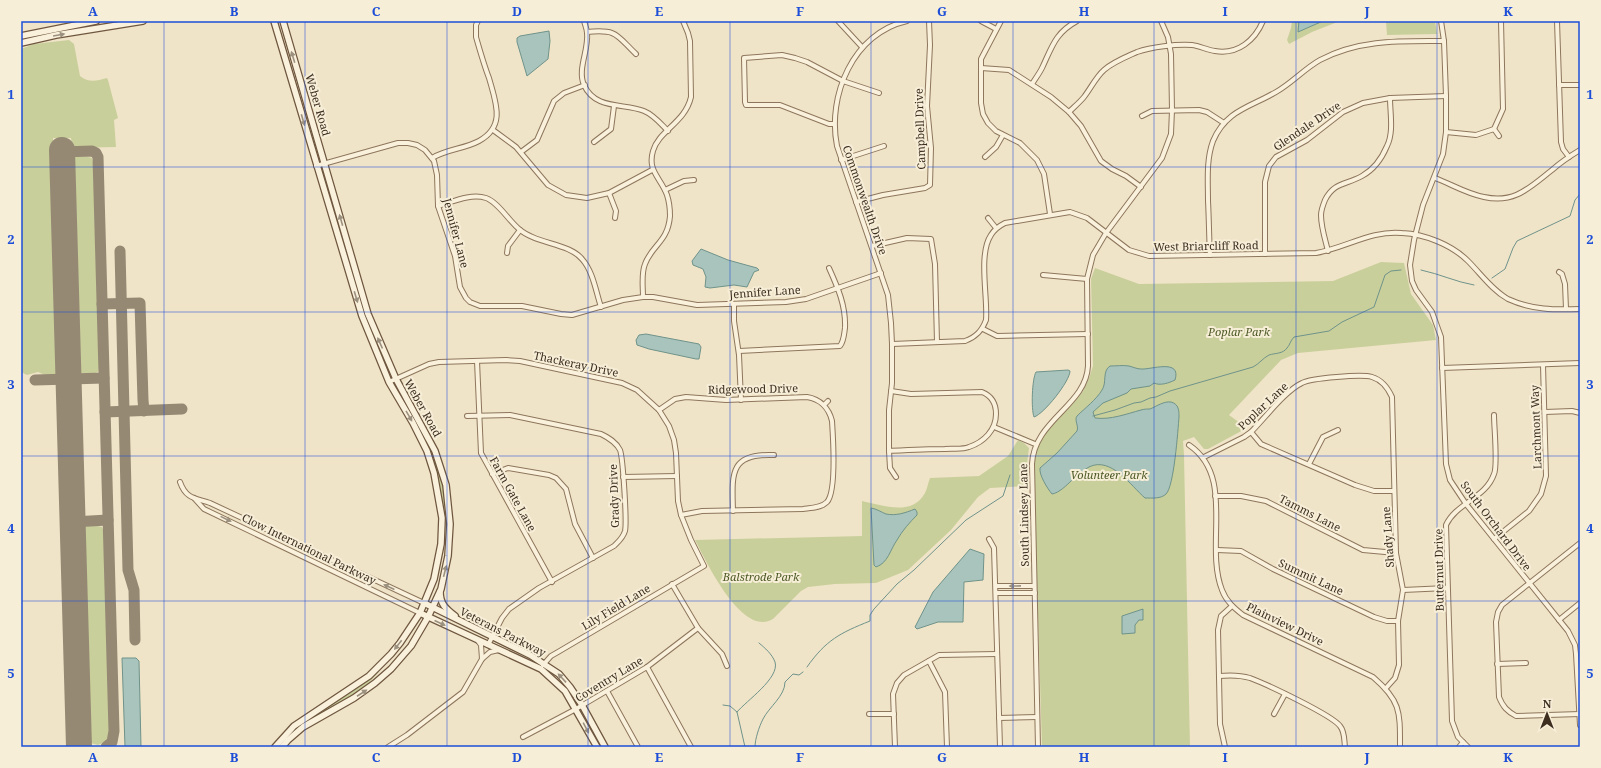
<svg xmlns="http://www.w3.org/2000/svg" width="1601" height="768" font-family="'Noto Serif',serif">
<rect width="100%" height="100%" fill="#f0e4c8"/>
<g fill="#c9cf9b">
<path d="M1292 21H1340L1312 32 1289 44 1287 40 1291 28Z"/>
<path d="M1386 21H1435L1437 34 1387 35Z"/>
<path d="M69 40 74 44 80 76C89 83 96 81 107 78L108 80 118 118 114 120 116 147 72 148 71 138H53V151H54L61 371C53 377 46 376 38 372L27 375 21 372V49L34 44Z"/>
<path d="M81 155 92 158 94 166 96 185 100 363 98 372 89 375 77 372 71 159Z"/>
<path d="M1381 262 1404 263 1411 294 1433 325 1436 340 1298 353 1281 360 1229 415 1247 428 1208 449H1204L1194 437 1183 441 1184 455 1190 747H1042L1033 452 1039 437 1074 402 1083 391 1088 381 1093 366 1091 279 1095 268 1139 284 1333 281Z"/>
<path d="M1018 440 1024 443 1029 448 1027 464V486L990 488 978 497 951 530 908 570 876 583 835 584 808 587 801 591 773 619C742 638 706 561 695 540L862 536V501C882 505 912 517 925 493 927 489 928 483 930 478L979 476 1008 456Z"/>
<path d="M429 446C443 472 447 502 447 531H446L439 481 428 447Z"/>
<path d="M92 525 102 527 105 535 111 691V733L108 741 98 745 87 742 81 528Z"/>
<path d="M378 671 379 672 363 689 305 723 304 722 353 691Z"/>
</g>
<g fill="#a9c4bc" stroke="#6f938a">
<path d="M1299 21H1323L1298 32Z"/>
<path d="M549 31 550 41 548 59 527 76 517 42V38L520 36Z"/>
<path d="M701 249 728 260 757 268 759 270 754 272 747 287 734 285 710 288 705 287 706 277 703 269 693 265 692 261Z"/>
<path d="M646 334 699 344 701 347 699 359H696L649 349 637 345 636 340 639 335Z"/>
<path d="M1110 366C1116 366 1123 365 1129 366 1133 367 1137 369 1141 369 1150 370 1182 358 1175 380 1169 383 1160 386 1154 383L1150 386 1131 389 1127 393 1103 403 1093 412 1095 418C1111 420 1126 414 1141 410 1144 409 1147 409 1150 409 1157 406 1164 401 1171 402 1179 404 1179 411 1179 417 1178 430 1174 487 1166 494 1161 499 1152 498 1145 498 1131 486 1111 456 1089 467 1083 470 1078 476 1072 480 1067 485 1059 493 1052 494 1047 488 1039 475 1040 468L1057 453 1077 431C1079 426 1074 420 1077 416 1085 408 1096 400 1102 390 1107 383 1102 371 1110 366Z"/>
<path d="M1068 370 1070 371C1070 381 1044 414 1034 417 1031 409 1032 379 1036 372Z"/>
<path d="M871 508C877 509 881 512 886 514 896 516 905 513 915 509L917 512V515C910 522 902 531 897 540 890 550 888 563 876 567L874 565Z"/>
<path d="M970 549 984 554 983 580 964 582 963 622H938L917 629 915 627 933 592Z"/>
<path d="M1143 609V620H1139L1135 625V633L1122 634V616Z"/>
<path d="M122 658H136L139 661 141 747H125Z"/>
</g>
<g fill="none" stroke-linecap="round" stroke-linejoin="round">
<g stroke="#6f938a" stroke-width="1">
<path d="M1421 270C1440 274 1456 282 1474 285"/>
<path d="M1492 278 1505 269 1513 248 1517 241 1570 216 1575 200 1580 194"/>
<path d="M1093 416 1115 410 1134 403 1141 402 1150 398 1156 397 1170 391 1253 367C1259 364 1263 358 1269 355 1275 353 1283 354 1287 348 1290 345 1290 341 1294 337L1329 331 1342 322 1374 307 1385 275 1391 271 1401 270"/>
<path d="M807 667C826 640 840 633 870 621V615L874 609 897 584 914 570 966 520 1003 496 1010 475"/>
<path d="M723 705 730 706 737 712 745 747"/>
<path d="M737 712C746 701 780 678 775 662 772 654 765 648 759 643"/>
<path d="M755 747C755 739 759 727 763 719 769 707 785 696 785 682L793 674 799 675 803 672"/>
</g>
<g stroke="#968974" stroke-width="11">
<path d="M62 152 92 151 96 153 98 157 114 731 112 742 106 747"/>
<path d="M120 251 128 570 134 590 135 640"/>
<path d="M102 304 140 303 143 400 144 411"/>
<path d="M35 380 104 378"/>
<path d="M105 412 182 409"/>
<path d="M73 522 108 520"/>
</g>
<path stroke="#968974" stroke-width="26" d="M62 150 79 747"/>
<g stroke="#8d765c" stroke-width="6">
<g id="street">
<path d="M584 21C585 25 587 29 587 33 589 50 577 69 584 85 595 110 624 103 644 111 654 115 661 124 668 131"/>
<path d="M838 21 862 47"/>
<path d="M981 21 996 29"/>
<path d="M1001 21 981 59V103L983 114 988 123 996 131 1020 143 1037 160 1044 174 1050 214"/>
<path d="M1441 21 1444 41 1446 96V132L1443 154 1423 205 1414 240 1410 265 1412 281 1416 290 1432 312 1441 337 1446 464 1450 480 1466 504 1568 631 1575 645 1576 654 1580 725"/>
<path d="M1557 21 1561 142 1563 149 1569 157"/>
<path d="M587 32C618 29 616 35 636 54"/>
<path d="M981 68 1009 70 1051 97 1069 112 1081 126 1101 161 1112 169 1126 176 1141 187"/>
<path d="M1032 84C1035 79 1039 74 1042 68 1052 47 1055 33 1077 21"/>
<path d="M1559 85H1580"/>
<path d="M1069 112C1074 107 1080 102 1084 97 1091 88 1096 77 1104 70 1113 62 1126 57 1137 52 1151 47 1176 44 1192 45 1200 46 1207 50 1215 51 1238 55 1255 40 1263 21"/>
<path d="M1142 116 1152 111 1199 110 1207 112 1224 123"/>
<path d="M834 124H829L780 105H746L745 102 744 58 782 55 795 58 807 62 843 81 879 93"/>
<path d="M1494 129 1499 136"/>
<path d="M493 130 516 147 548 185 566 195 587 198 609 193 652 170"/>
<path d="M1446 132 1476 135 1494 129 1503 109 1501 21"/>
<path d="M594 142 611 129 614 106"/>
<path d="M521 152 537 140 554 101 564 93 585 85"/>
<path d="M985 157 996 147 1003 135"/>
<path d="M432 158C447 149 464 149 479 141 506 126 496 103 489 78 484 65 480 51 476 37V25L478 21"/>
<path d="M841 160 884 146"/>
<path d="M316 166 398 143H408L417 145 425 150 434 161 437 175 438 206 455 256 460 287 466 298 470 302 480 306H522L561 314 572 315 623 300 643 297H653L697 305 786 302 806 299 881 273"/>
<path d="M1435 178C1451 184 1467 194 1484 197 1515 204 1530 187 1552 170 1561 162 1570 156 1580 150"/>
<path d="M665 190 684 181 694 180"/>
<path d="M609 193 616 211 615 218"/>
<path d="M856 202 883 195 925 188 930 185 931 148 927 106 930 45 929 21"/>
<path d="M438 206C452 202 471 193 486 198 498 202 509 221 519 229 536 244 569 243 582 259 593 271 596 292 601 307"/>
<path d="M988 218 996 228"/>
<path d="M872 246 907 238 931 239 935 264 937 342"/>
<path d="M1328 251C1325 239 1321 227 1321 215 1321 210 1323 205 1325 200 1334 182 1346 185 1362 176 1373 170 1382 158 1387 146 1394 132 1390 113 1390 98"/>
<path d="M507 253 508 246 520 230"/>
<path d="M1265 254V182L1269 166 1276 157 1307 140 1343 112 1363 103 1390 98 1446 96"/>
<path d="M1210 255C1209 237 1209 219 1208 201 1208 181 1206 160 1213 141 1226 110 1251 107 1276 92 1292 83 1304 69 1320 60 1359 39 1402 41 1444 41"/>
<path d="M1559 272 1562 274 1565 284 1566 309"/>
<path d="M1043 275 1087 279"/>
<path d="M643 297C643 286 641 274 645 264 652 245 668 242 670 216 670 210 669 201 667 195 661 178 647 171 653 151 659 130 685 123 691 97L690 41 688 33 683 21"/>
<path d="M734 304V321L739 355 741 400"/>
<path d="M983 329 997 336 1088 334"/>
<path d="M892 344 965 341C976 337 982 331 986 320 988 298 978 254 991 235 994 230 999 226 1005 223L1070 212 1087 218 1129 250 1149 256 1316 253C1346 248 1371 230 1402 233 1425 234 1452 245 1468 261 1481 274 1492 290 1508 299 1532 310 1555 310 1580 309"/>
<path d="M739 351 840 346C844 341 844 334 845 328 846 306 838 288 829 268"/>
<path d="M477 361 481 453 552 582"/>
<path d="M1442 368 1580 363"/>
<path d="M389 382 429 364 439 362 506 360 520 361 622 383 637 390 659 410 669 426 674 440 676 453 678 501 681 515 691 540 704 566 558 652 551 656 543 665"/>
<path d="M824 405 828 401"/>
<path d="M659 410 675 399 686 397 726 400 807 397C820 399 829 408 832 421 833 437 837 491 827 502 821 508 811 508 803 509L702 511 681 515"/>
<path d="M1545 412 1572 411 1580 413"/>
<path d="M467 416 510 415 601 434C609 438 616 442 620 450 623 458 627 522 625 531 623 538 619 541 614 546L539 588 509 609 502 618 488 645"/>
<path d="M994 427 1035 444"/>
<path d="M1251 432 1261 444 1355 485 1374 491H1394"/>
<path d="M1189 445C1236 477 1204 544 1222 590 1226 601 1234 608 1243 615L1373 677C1401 701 1400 712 1400 747"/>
<path d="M889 451C908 450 926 449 945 449 952 448 962 450 969 447 984 442 996 430 996 414 996 404 992 396 982 392L911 394 891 391"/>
<path d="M1204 457 1244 437 1251 432C1265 418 1285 391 1302 383 1311 378 1362 374 1372 377 1382 380 1388 388 1392 397L1396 553 1403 590 1398 621 1399 665 1395 678 1386 688"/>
<path d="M1309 464 1323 437 1338 430"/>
<path d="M492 474 508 468 549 475 556 478 566 489 575 524 593 558"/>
<path d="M623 477 677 476"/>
<path d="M896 477 890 468 889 451V410L892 383V344L891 323 888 295 837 146C827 96 853 33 907 21"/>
<path d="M180 482C186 499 195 498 210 503L424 603"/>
<path d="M1215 496H1241L1266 501 1363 550 1396 553"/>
<path d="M194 498 204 509 420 613"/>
<path d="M733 511C732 474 729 453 774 455"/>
<path d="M989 539 994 548 1000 747"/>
<path d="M1494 539 1529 511 1541 494 1546 476 1543 365"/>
<path d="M1217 550 1241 551 1273 569 1374 617 1387 621H1398"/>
<path d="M672 584 698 628 722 654 727 666"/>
<path d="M996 586H1034"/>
<path d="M1403 590 1447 588"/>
<path d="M996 593H1035"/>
<path d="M1559 620 1580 603"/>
<path d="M478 641 481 645 482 659"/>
<path d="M929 661 945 692 947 747"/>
<path d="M1497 664 1526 663"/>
<path d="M647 667 691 747"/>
<path d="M1219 676C1229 675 1240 675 1250 678 1266 684 1332 715 1340 726 1345 732 1344 740 1345 747"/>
<path d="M607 691 638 747"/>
<path d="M869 714H894"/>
<path d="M1274 714 1285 694"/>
<path d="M1580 714 1516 716C1507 711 1503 707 1499 697L1496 622 1498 612 1502 605 1580 543"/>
<path d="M999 718 1037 717"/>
<path d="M523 737 576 709 647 667 698 628"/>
<path d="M388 747 407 735 463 692 482 659 490 652 499 650"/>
<path d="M895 747 893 694 897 683 904 675 939 655 997 654"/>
<path d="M1038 747 1032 464C1034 420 1086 406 1088 366L1087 279 1093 255 1106 233 1162 158 1171 134 1172 110 1171 54 1168 37 1161 21"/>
<path d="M1225 747 1220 724 1218 630 1221 616 1232 606"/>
<path d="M1459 747 1463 742"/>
<path d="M1468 747 1458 737 1452 721 1446 525C1456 503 1486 498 1494 474 1498 466 1494 427 1494 415"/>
</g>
</g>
<g stroke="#6f573f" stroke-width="8">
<g id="secondary">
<path d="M274 21 362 316 389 382 413 423 427 451 434 473 442 518 441 544 434 579 420 613 400 643 391 654 369 676 294 726 275 747"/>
<path d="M21 36 96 21"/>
<path d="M21 43 56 35 143 21"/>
<path d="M440 592C440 604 446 609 455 616"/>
<path d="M424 603 530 655 559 674 570 687 582 705 605 747"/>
<path d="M420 613 541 669 565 691 597 747"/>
<path d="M282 747 288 740 303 727 354 698 375 683 391 669 411 646 428 617 441 589 448 556 450 524 446 485 435 451 396 379 368 314 283 21"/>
</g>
</g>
<use href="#street" stroke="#faf1dc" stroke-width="4"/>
<use href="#secondary" stroke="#faf1dc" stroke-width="5.5"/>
</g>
<defs><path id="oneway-solid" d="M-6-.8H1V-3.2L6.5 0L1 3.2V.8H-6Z"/></defs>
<g fill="#9c907e">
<use href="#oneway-solid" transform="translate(59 35) rotate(-10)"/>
<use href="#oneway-solid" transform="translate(293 57) rotate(-107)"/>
<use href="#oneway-solid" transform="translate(303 120) rotate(74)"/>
<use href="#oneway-solid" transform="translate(341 220) rotate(-106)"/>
<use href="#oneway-solid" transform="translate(356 297) rotate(73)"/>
<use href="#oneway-solid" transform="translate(380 343) rotate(-114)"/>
<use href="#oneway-solid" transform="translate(409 416) rotate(60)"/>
<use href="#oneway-solid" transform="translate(226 519) rotate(26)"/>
<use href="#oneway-solid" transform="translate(445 571) rotate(-76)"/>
<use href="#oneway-solid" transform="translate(1015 586) rotate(179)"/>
<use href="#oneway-solid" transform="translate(389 587) rotate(-155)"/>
<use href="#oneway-solid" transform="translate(440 623) rotate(25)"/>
<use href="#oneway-solid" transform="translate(398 645) rotate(128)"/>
<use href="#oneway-solid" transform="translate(562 678) rotate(-133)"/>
<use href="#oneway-solid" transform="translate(362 693) rotate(-33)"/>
<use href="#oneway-solid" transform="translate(586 728) rotate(62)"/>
</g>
<path fill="none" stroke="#1d4ed8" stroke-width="1" stroke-opacity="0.55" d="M164 21V747M305 21V747M447 21V747M588 21V747M730 21V747M871 21V747M1013 21V747M1154 21V747M1296 21V747M1437 21V747M21 167H1580M21 312H1580M21 456H1580M21 601H1580"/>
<g text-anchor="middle" stroke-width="4" stroke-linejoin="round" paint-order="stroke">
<g font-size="11" fill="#3d2e20" stroke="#f7eed8">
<text transform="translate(318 105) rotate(74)" y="4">Weber Road</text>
<text transform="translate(1307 126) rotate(-34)" y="4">Glendale Drive</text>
<text transform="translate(920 129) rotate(-92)" y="4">Campbell Drive</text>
<text transform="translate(865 200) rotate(71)" y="4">Commonwealth Drive</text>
<text transform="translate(456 233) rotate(75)" y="4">Jennifer Lane</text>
<text transform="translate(1206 246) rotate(-1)" y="4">West Briarcliff Road</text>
<text transform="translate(765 292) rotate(-4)" y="4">Jennifer Lane</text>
<text transform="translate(576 364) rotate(12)" y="4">Thackeray Drive</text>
<text transform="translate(753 389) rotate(-1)" y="4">Ridgewood Drive</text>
<text transform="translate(1263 406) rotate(-43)" y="4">Poplar Lane</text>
<text transform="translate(423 408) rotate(61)" y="4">Weber Road</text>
<text transform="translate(1536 427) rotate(-92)" y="4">Larchmont Way</text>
<text transform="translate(513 494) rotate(61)" y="4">Farm Gate Lane</text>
<text transform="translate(614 496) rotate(-92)" y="4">Grady Drive</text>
<text transform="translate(1310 513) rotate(27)" y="4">Tamms Lane</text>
<text transform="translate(1024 515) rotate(-91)" y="4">South Lindsey Lane</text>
<text transform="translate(1496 526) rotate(53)" y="4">South Orchard Drive</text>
<text transform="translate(1388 537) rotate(-94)" y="4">Shady Lane</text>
<text transform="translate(309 549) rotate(26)" y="4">Clow International Parkway</text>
<text transform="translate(1439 570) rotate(-91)" y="4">Butternut Drive</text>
<text transform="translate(1311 577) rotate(25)" y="4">Summit Lane</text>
<text transform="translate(616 607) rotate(-31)" y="4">Lily Field Lane</text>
<text transform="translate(1285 624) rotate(26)" y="4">Plainview Drive</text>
<text transform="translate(503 632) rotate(27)" y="4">Veterans Parkway</text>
<text transform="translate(609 679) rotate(-31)" y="4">Coventry Lane</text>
</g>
<g font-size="11" font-style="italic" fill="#4d5a26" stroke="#f7eed8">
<text x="1239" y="336">Poplar Park</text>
<text x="1109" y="479">Volunteer Park</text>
<text x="761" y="581">Balstrode Park</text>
</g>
</g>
<rect width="1601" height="768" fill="none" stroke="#f7eed8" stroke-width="44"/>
<g transform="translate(1547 714)" stroke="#f7eed8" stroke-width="3" paint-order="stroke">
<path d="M0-3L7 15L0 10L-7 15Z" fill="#3d2e20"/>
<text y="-6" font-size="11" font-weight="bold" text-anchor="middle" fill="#3d2e20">N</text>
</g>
<rect x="22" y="22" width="1557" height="724" fill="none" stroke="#1d4ed8" stroke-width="1.5"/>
<g font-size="13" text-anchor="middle" font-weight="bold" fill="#1d4ed8">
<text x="93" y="16">A</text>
<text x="234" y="16">B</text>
<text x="376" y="16">C</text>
<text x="517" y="16">D</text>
<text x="659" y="16">E</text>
<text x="800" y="16">F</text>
<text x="942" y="16">G</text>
<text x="1084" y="16">H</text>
<text x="1225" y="16">I</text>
<text x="1367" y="16">J</text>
<text x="1508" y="16">K</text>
<text x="11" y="99">1</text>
<text x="1590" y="99">1</text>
<text x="11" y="244">2</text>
<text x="1590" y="244">2</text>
<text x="11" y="389">3</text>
<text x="1590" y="389">3</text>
<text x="11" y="533">4</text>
<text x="1590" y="533">4</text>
<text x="11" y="678">5</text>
<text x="1590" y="678">5</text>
<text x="93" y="762">A</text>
<text x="234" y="762">B</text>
<text x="376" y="762">C</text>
<text x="517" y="762">D</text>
<text x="659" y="762">E</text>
<text x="800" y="762">F</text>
<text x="942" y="762">G</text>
<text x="1084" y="762">H</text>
<text x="1225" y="762">I</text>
<text x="1367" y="762">J</text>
<text x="1508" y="762">K</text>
</g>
</svg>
